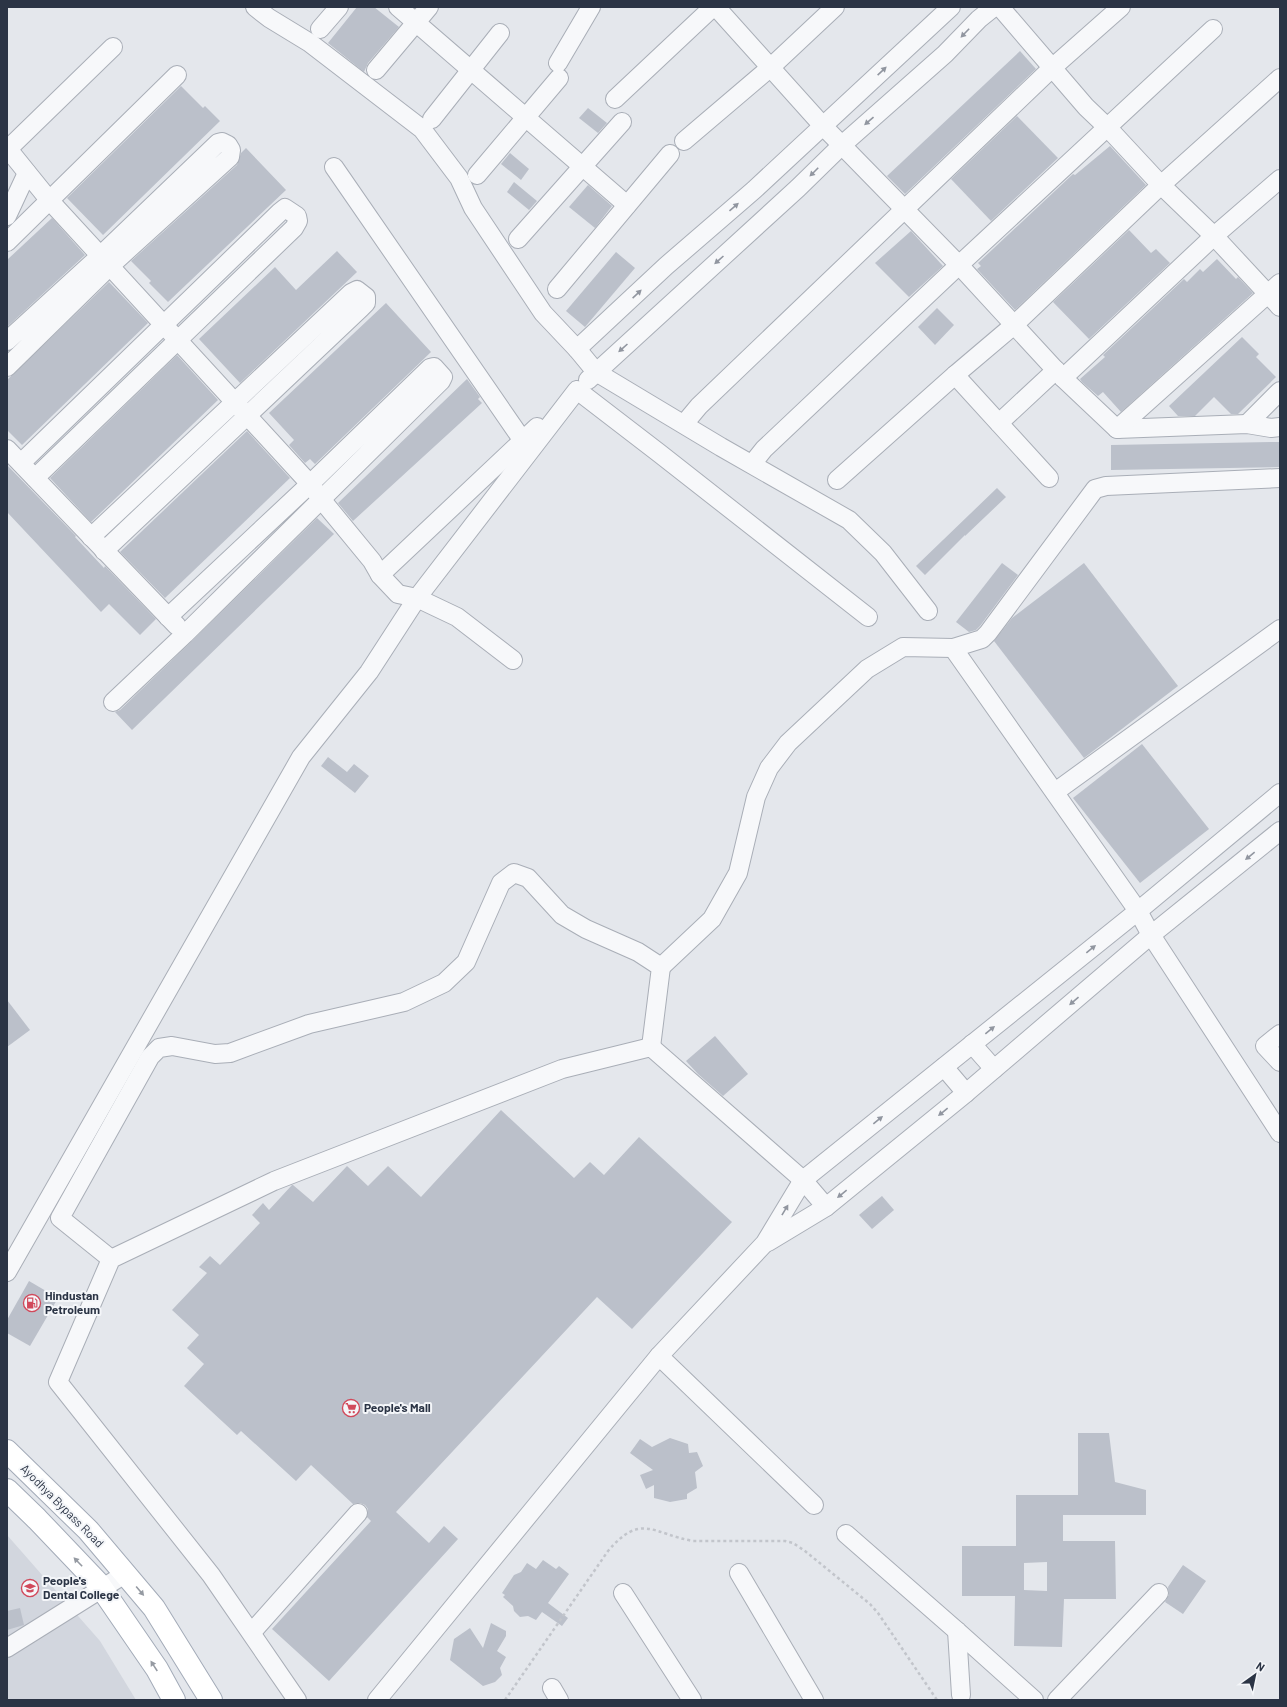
<svg xmlns="http://www.w3.org/2000/svg" width="1287" height="1707" font-family="Barlow,sans-serif">
<rect width="100%" height="100%" fill="#e4e7ec"/>
<path fill="#d2d6de" d="M7 1535 100 1641 136 1700H7Z"/>
<g fill="#bbc0ca" fill-rule="evenodd">
<path d="M357 7H374L399 27 368 63 364 72 328 43Z"/>
<path d="M1020 51 1036 69 905 194 887 176Z"/>
<path d="M181 86 203 108 205 106 220 121 103 235 67 198Z"/>
<path d="M588 108 607 123 598 133 579 118Z"/>
<path d="M1017 116 1058 158 991 221 951 179Z"/>
<path d="M1110 146 1146 185 1015 310 977 269 981 266 978 263 1073 174 1075 175Z"/>
<path d="M246 148 286 190 168 302 149 283 151 281 131 261 237 165 241 153Z"/>
<path d="M510 153 529 169 521 180 501 164Z"/>
<path d="M514 182 537 201 529 210 507 192Z"/>
<path d="M588 185 612 206 595 228 569 207Z"/>
<path d="M52 218 85 255 7 327V260Z"/>
<path d="M1129 230 1151 253 1156 249 1170 263 1089 339 1053 302Z"/>
<path d="M911 231 943 266 909 297 875 263Z"/>
<path d="M337 251 357 272 240 383 199 339 275 267 296 290Z"/>
<path d="M616 252 635 268 585 327 566 311Z"/>
<path d="M1217 259 1236 279 1238 277 1253 293 1121 412 1103 392 1098 396 1082 382 1080 379 1105 357 1103 355 1184 279 1187 282 1200 269 1203 272Z"/>
<path d="M109 282 148 323 22 445 7 430V380Z"/>
<path d="M386 303 431 352 315 464 310 459 305 463 289 445 294 440 269 413Z"/>
<path d="M937 308 954 325 935 345 918 327Z"/>
<path d="M1242 337 1259 354 1256 357 1276 377 1238 414H1231L1214 397 1195 416H1178L1169 406Z"/>
<path d="M177 355 218 400 91 522 50 478Z"/>
<path d="M467 379 480 397 478 399 482 403 353 521 338 503Z"/>
<path d="M247 431 290 478 165 598 120 552Z"/>
<path d="M1271 442H1280V467L1111 470V445Z"/>
<path d="M7 465 76 536 75 537 104 568 105 566 156 619 140 635 109 604 101 612 7 512Z"/>
<path d="M997 488 1006 497 965 536V535L925 575 916 566Z"/>
<path d="M317 518 334 534 132 730 115 712 120 710 192 641Z"/>
<path d="M1002 563 1018 575 980 626 976 630 969 632 956 622Z"/>
<path d="M1084 563 1178 686 1084 758 994 641 1012 618Z"/>
<path d="M1142 744 1209 829 1140 883 1073 798Z"/>
<path d="M328 757 347 772 354 764 369 776 355 793 321 766Z"/>
<path d="M7 1000 30 1030 7 1047Z"/>
<path d="M715 1036 748 1074 723 1096 698 1074 686 1061Z"/>
<path d="M501 1110 574 1178 590 1162 604 1175 639 1137 732 1222 632 1329 597 1297 396 1512 429 1543 444 1526 458 1539 329 1681 272 1629 371 1521 367 1517 368 1509 365 1505 360 1503 353 1504 311 1465 296 1481 241 1431 237 1435 184 1386 204 1364 187 1348 199 1335 172 1310 207 1273 199 1267 210 1256 220 1265 260 1223 252 1215 263 1203 269 1210 292 1185H293L313 1202 347 1166 368 1186 388 1166 421 1197Z"/>
<path d="M882 1196 894 1210 872 1229 859 1215Z"/>
<path d="M29 1281 58 1298 30 1346 7 1333V1320Z"/>
<path d="M1078 1433H1109L1115 1482 1146 1490V1515H1063V1541H1115L1116 1599H1064L1062 1647 1014 1646 1015 1596H962V1546H1016V1495H1078ZM1047 1562V1591L1024 1590V1563Z"/>
<path d="M670 1438 688 1444 689 1453 697 1452 703 1466 695 1472 697 1488 687 1494V1499L670 1502 654 1498V1485L646 1489 640 1475 653 1470 630 1453 640 1439 652 1447Z"/>
<path d="M543 1560 556 1569 559 1566 569 1574 548 1603 568 1618 562 1626 542 1612 536 1620 528 1616 520 1617 514 1611 513 1606 503 1597 505 1595 502 1593 514 1575 521 1572 527 1563 536 1569Z"/>
<path d="M1183 1565 1206 1581 1183 1614 1165 1602 1169 1595 1168 1587Z"/>
<path d="M20 1608 24 1625 7 1630V1611Z"/>
<path d="M491 1623 506 1631V1636L497 1651 506 1657 500 1668 502 1675 495 1682 483 1686 450 1660 454 1639 470 1628 483 1648Z"/>
</g>
<g fill="none" stroke-linecap="round" stroke-linejoin="round">
<g stroke="#a9aeb7" stroke-width="20">
<g id="minor">
<path d="M255 7 269 18 310 43 422 129 459 178 473 208 543 313 577 349 596 372 721 447 849 520 883 553 928 611"/>
<path d="M398 7 627 205"/>
<path d="M716 7 823 126 959 265 1063 378 1117 429 1247 424 1271 428 1280 427"/>
<path d="M1000 7 1086 107 1108 128 1161 185 1214 236 1280 307"/>
<path d="M320 29 339 7"/>
<path d="M113 47 8 149 50 201 310 484 321 499 372 561 380 575 398 594 417 598 457 617 513 660"/>
<path d="M558 63 591 7"/>
<path d="M376 70 429 7"/>
<path d="M615 99 713 7"/>
<path d="M432 119 500 33"/>
<path d="M684 141 771 67 835 7"/>
<path d="M334 167 523 441"/>
<path d="M477 175 559 78"/>
<path d="M7 216 27 173"/>
<path d="M518 239 622 122"/>
<path d="M7 242 177 75"/>
<path d="M557 289 670 154"/>
<path d="M7 341 100 256 218 143 222 142 228 145 231 150 230 157 110 266 7 367"/>
<path d="M577 349 666 266 754 190 951 7"/>
<path d="M955 375 1049 478"/>
<path d="M1063 378 1214 236 1280 179"/>
<path d="M588 380 798 188 842 145 945 54 979 19 994 7"/>
<path d="M999 423 1056 370"/>
<path d="M684 424 699 406 1052 68 1121 7"/>
<path d="M1247 424 1280 391"/>
<path d="M1117 429 1280 283"/>
<path d="M7 449 177 626"/>
<path d="M21 463 280 212 285 208 297 216 298 221 294 228 35 478"/>
<path d="M752 464 764 449 959 265 1213 29"/>
<path d="M837 480 955 375 1014 325 1161 185 1280 78"/>
<path d="M91 537 351 293 357 290 366 297V303L361 308 104 551"/>
<path d="M380 575 537 427"/>
<path d="M953 648 1138 911 1151 935 1280 1133"/>
<path d="M113 702 185 634 441 381 443 377 434 367 430 368 310 484 168 617"/>
<path d="M1055 792 1280 629"/>
<path d="M661 967 712 919 738 873 756 797 769 768 788 743 867 669 903 647 953 648 982 639 988 633 1095 489 1106 486 1280 478"/>
<path d="M1280 1034 1265 1046 1280 1062"/>
<path d="M972 1044 994 1069"/>
<path d="M944 1067 966 1093"/>
<path d="M768 1242 826 1207 966 1093 1151 935 1280 831"/>
<path d="M111 1259 60 1218 150 1057 159 1048 172 1046 215 1054 230 1053 309 1024 404 1002 444 983 466 962 501 883 514 873 528 878 562 915 586 929 638 952 661 967 651 1047"/>
<path d="M7 1272 301 757 369 672 417 598 577 390 659 453 868 617"/>
<path d="M659 1356 814 1505"/>
<path d="M846 1534 957 1631 1034 1700"/>
<path d="M739 1573 814 1700"/>
<path d="M623 1593 692 1700"/>
<path d="M957 1631 961 1695"/>
<path d="M252 1632 358 1513"/>
<path d="M7 1648 125 1574"/>
<path d="M552 1688 559 1700"/>
<path d="M297 1700 211 1575 58 1382 111 1259 274 1181 562 1069 651 1047 803 1180 826 1207"/>
<path d="M377 1700 659 1356 765 1243 803 1180 1138 911 1280 793"/>
<path d="M1057 1700 1159 1593"/>
</g>
</g>
<g stroke="#a3abb8" stroke-width="24">
<g id="major">
<path d="M7 1451 88 1530 154 1608 211 1700"/>
<path d="M7 1490 37 1519 98 1583 157 1669 174 1700"/>
</g>
</g>
<path stroke="#c2c5cb" stroke-width="2.5" stroke-dasharray="3 3" stroke-linecap="butt" d="M505 1700 608 1551C641 1512 653 1534 693 1541H785L793 1543 805 1551 870 1604 878 1613 937 1700"/>
<use href="#minor" stroke="#f7f8fa" stroke-width="18"/>
<use href="#major" stroke="#fff" stroke-width="22"/>
</g>
<defs><path id="oneway-solid" d="M-6-.8H1V-3.2L6.5 0L1 3.2V.8H-6Z"/></defs>
<g fill="#9196a0">
<use href="#oneway-solid" transform="translate(965 33) rotate(134)"/>
<use href="#oneway-solid" transform="translate(882 71) rotate(-43)"/>
<use href="#oneway-solid" transform="translate(869 121) rotate(139)"/>
<use href="#oneway-solid" transform="translate(814 172) rotate(135)"/>
<use href="#oneway-solid" transform="translate(734 207) rotate(-41)"/>
<use href="#oneway-solid" transform="translate(719 260) rotate(138)"/>
<use href="#oneway-solid" transform="translate(637 294) rotate(-43)"/>
<use href="#oneway-solid" transform="translate(623 348) rotate(138)"/>
<use href="#oneway-solid" transform="translate(1250 856) rotate(141)"/>
<use href="#oneway-solid" transform="translate(1091 949) rotate(-39)"/>
<use href="#oneway-solid" transform="translate(1074 1001) rotate(139)"/>
<use href="#oneway-solid" transform="translate(990 1030) rotate(-39)"/>
<use href="#oneway-solid" transform="translate(943 1112) rotate(141)"/>
<use href="#oneway-solid" transform="translate(878 1120) rotate(-39)"/>
<use href="#oneway-solid" transform="translate(842 1194) rotate(141)"/>
<use href="#oneway-solid" transform="translate(785 1210) rotate(-59)"/>
</g>
<g fill="#959aa2">
<use href="#oneway-solid" transform="translate(78 1562) rotate(-134)"/>
<use href="#oneway-solid" transform="translate(140 1591) rotate(50)"/>
<use href="#oneway-solid" transform="translate(154 1666) rotate(-123)"/>
</g>
<defs>
<g id="fuel-ring" transform="scale(0.9)"><circle r="9.5" fill="#f4f6f9" stroke="#d1495b" stroke-width="1.5"/><path d="M-5.5-6h7V0h2V4h1.3V-2.5L3-4.5l.8-.8L6-3V5H2.5V1h-1V6h-7ZM-4.2-4.7v3.2H.2V-4.7Z" fill="#d1495b"/></g>
<g id="supermarket-ring" transform="scale(0.9)"><circle r="9.5" fill="#f4f6f9" stroke="#d1495b" stroke-width="1.5"/><path d="M-6-5.5h2.5l.6 2H6L4.5 2H-2.5L-4.4-4H-6ZM-1.5 3.2a1.3 1.3 0 1 0 .1 0ZM3 3.2a1.3 1.3 0 1 0 .1 0Z" fill="#d1495b"/></g>
<g id="university-ring" transform="scale(0.9)"><circle r="9.5" fill="#f4f6f9" stroke="#d1495b" stroke-width="1.5"/><path d="M0-5L7-2L0 1L-7-2ZM-4 1L0 2.5L4 1V4Q0 6-4 4Z" fill="#d1495b"/></g>
</defs>
<g fill-rule="evenodd">
<use href="#fuel-ring" x="32" y="1303"/>
<use href="#supermarket-ring" x="351" y="1408"/>
<use href="#university-ring" x="30" y="1588"/>
</g>
<g text-anchor="middle" stroke-width="4" stroke-linejoin="round" paint-order="stroke">
<g font-size="12" font-weight="bold" fill="#2b3445" stroke="#f4f6f9" text-anchor="start">
<text x="45" y="1300">Hindustan<tspan x="45" dy="14">Petroleum</tspan></text>
<text x="364" y="1412">People's Mall</text>
<text x="43" y="1585">People's<tspan x="43" dy="14">Dental College</tspan></text>
</g>
<g font-size="12" fill="#2b3445" stroke="#f4f6f9">
<text transform="translate(62 1506) rotate(45)" y="4">Ayodhya Bypass Road</text>
</g>
</g>
<rect width="1287" height="1707" fill="none" stroke="#2b3445" stroke-width="16"/>
<g transform="translate(1255 1675) rotate(33)" stroke="#f4f6f9" stroke-width="3" paint-order="stroke">
<path d="M0-3L7 15L0 10L-7 15Z" fill="#2b3445"/>
<text y="-6" font-size="11" font-weight="bold" text-anchor="middle" fill="#2b3445">N</text>
</g>
</svg>
